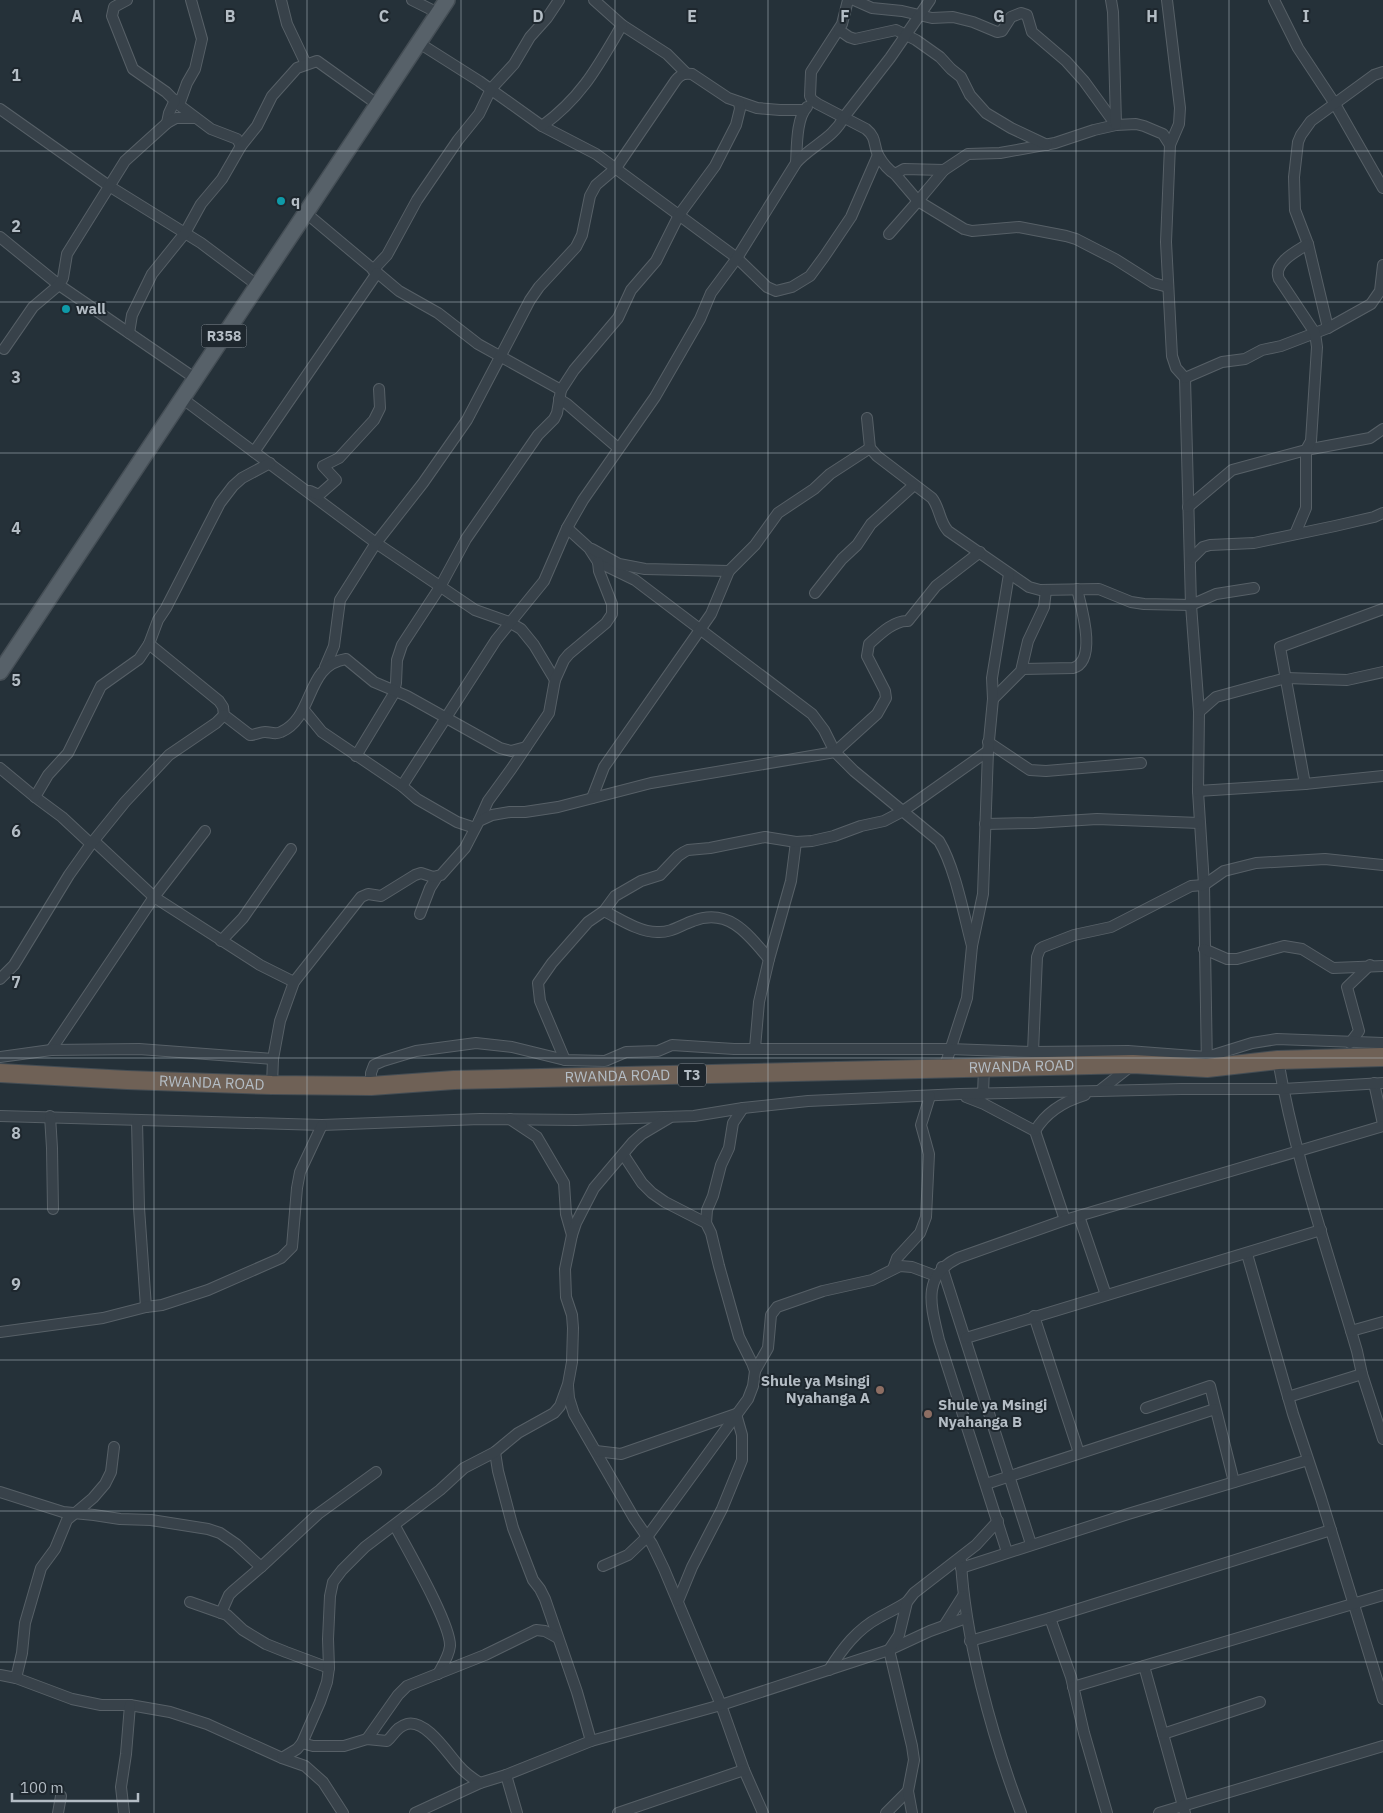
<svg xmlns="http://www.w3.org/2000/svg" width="1383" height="1813" font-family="'IBM Plex Sans',sans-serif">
<rect width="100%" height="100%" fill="#253139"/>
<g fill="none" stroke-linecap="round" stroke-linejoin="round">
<g stroke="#576067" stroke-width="12">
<g id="street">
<path d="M127 0 114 7 112 16 133 69 166 92 179 105 211 129 237 139 241 146"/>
<path d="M281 0 287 24 306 64"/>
<path d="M412 0 438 13"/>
<path d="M594 0 622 25 667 54 686 73"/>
<path d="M848 0 842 24 811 72 810 96 812 100 818 104 866 129C877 138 873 144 878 155 882 162 888 170 895 174L904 169 944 170 968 154 1000 153 1055 143 1094 130 1116 125 1136 124 1144 126 1163 134 1170 145 1166 242 1172 356 1176 368 1185 378 1191 605 1199 712 1198 791 1204 885 1207 1068"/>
<path d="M854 0 872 8 902 11 932 18 953 17 973 22 997 32 1002 31 1011 17 1021 13 1027 15 1032 32 1066 61 1084 81 1116 125"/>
<path d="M1111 0 1113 12 1116 124"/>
<path d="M1167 0 1180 108 1179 124 1170 145"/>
<path d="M1274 0 1298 48 1335 104 1383 188"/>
<path d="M839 30 849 37 855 39 896 30 916 40 940 57 951 69 961 77 970 95 986 113 1011 128 1047 145"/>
<path d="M419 43 479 81 542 126 596 154 737 258 767 287 776 291 792 287 810 276 824 257 851 217 878 155"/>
<path d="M179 105 187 83 195 69 202 39 191 0"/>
<path d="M0 109 109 186 201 243 257 285"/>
<path d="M167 123 169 113 175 100"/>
<path d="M542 126C582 97 598 66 622 25"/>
<path d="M796 163C797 149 796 118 807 107"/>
<path d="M895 174 918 201 964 229 972 231 1019 227 1066 236 1076 239 1115 259 1153 283 1168 287"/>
<path d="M306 213 399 291 438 313 478 344 561 390"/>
<path d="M889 234 918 201 944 170"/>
<path d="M0 237 59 285 196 379"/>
<path d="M373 270 387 255 417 200 458 140 479 114 491 89 514 64 530 37 547 18 559 0"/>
<path d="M1328 328 1308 244 1295 210 1294 177 1298 142 1301 135 1311 121 1374 75 1383 72"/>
<path d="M129 333 132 315 152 274 185 233 201 204 222 179 241 146 257 126 272 96 297 68 317 61 377 104"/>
<path d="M4 349 33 307 59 285 63 278 67 254 125 161 167 123 176 118H195"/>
<path d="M1185 378 1222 362 1245 359 1262 350 1281 346 1328 328 1371 304 1380 291 1383 265"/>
<path d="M183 399 376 543 475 610 509 622 521 629 534 645 555 680"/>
<path d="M559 399 567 404 618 448"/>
<path d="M867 418 870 448 877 456 932 498C940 508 939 521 948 531L1029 587 1040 590 1099 589 1131 602 1144 604 1191 605 1216 594 1254 588"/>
<path d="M254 452 377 273"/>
<path d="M310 491 319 495 336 480 323 466 339 458 374 420 380 408 379 389"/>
<path d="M1188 507 1232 470 1306 450 1370 438 1383 429"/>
<path d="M567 528 589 548 598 562 635 580 812 714 824 730 835 752 854 771 939 841C955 867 964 916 972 946"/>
<path d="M1295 534 1306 508V450L1311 441 1317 347 1315 333 1279 279C1272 263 1297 251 1308 244"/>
<path d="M592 549 619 564 645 569 729 571"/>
<path d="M1191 559 1203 547 1210 545 1254 543 1335 526 1374 517 1383 513"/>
<path d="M815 593 842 559 857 545 871 524 914 485"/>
<path d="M149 644 158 620 166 608 220 503 233 486 242 478 270 463"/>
<path d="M325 667 334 646 340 600 376 543 423 483 467 420 530 300 539 287 576 247 582 235 590 196 596 185 616 168 676 80C681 74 685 73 692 74L728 98 757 108 780 110H804"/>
<path d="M1023 669 1073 668C1098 661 1081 606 1077 589"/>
<path d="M993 699 1021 671 1028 641 1044 607 1046 590"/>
<path d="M304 710 322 732 402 786 417 799 457 822 475 828"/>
<path d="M1199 712 1216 697 1286 678 1347 680 1383 672"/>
<path d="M988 742 1030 770 1046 771 1141 763"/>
<path d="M356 756 393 695 396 683 397 660 402 645 440 587 466 539 538 435 554 419 557 413 561 390 574 370 618 318 631 290 656 261 679 215 715 166 736 125 740 109 739 102"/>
<path d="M0 768 35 797 62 817 91 844"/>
<path d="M1305 784 1280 647 1383 609"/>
<path d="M402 786 496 640 544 581 567 528 583 500 655 397 700 319 711 293 737 258 796 163C812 145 833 139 844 117L890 58 930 0"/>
<path d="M1198 791 1305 784 1383 776"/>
<path d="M35 797 48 775 68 753 101 686 139 659 149 644 219 701 223 707 224 715 250 735C255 735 260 732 265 732 271 732 275 735 281 732 315 717 305 665 346 659L374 682 407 696 500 748 511 751 526 747"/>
<path d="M592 798 604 767 711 614 729 571 755 545 778 513 814 489 830 474 870 448"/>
<path d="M479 821 488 801 512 768 549 713 555 680 564 660 569 654 606 623 612 614V604L599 571 598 562"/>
<path d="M985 824 1034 823 1097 819 1199 823"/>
<path d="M94 841 154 897 260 965 294 982"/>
<path d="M604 911C620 919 639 932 657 932 671 933 681 925 693 921 729 907 749 935 769 959"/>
<path d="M420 914 430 888 437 877"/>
<path d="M221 941 243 918 291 849"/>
<path d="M1204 949 1227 959H1237L1284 946 1302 949 1333 968 1383 966"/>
<path d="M0 979 14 965 69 875 91 844 125 802 169 755 216 723 224 715"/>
<path d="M1350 1043 1359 1031 1347 987 1370 965"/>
<path d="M755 1048 759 1002 769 959 791 881 796 842"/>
<path d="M51 1050 154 897 205 831"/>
<path d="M1033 1052 1037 957 1040 949 1043 947 1074 935 1111 927 1191 886 1204 885 1224 871 1256 863 1325 859 1383 865"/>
<path d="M0 1057 51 1050 139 1049 273 1059"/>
<path d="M565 1060 540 1001 538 983 552 963 588 922 604 911 615 896 641 881 660 875 678 856 684 852 688 850 710 848 765 837 796 842 812 841 834 836 861 826 884 821 903 811 988 751"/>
<path d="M1278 1060C1295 1159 1329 1255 1357 1351L1362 1374 1383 1439"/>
<path d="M944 1069 967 998 972 946 983 894 988 751 993 699 992 678 1009 574"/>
<path d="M1374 1083 1383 1124"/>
<path d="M272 1085 273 1059 280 1021 294 982 361 897 368 894 381 896 415 875 421 873 433 877 441 875 465 848 479 821 492 815 510 812H525L558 807 651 783 835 752 877 714 886 698 885 691 867 656 869 644C879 635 894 620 908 621L936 586 980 552"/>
<path d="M371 1086V1073L374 1065 383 1061 416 1051 476 1043 512 1047 565 1060 605 1061 626 1052 658 1051 672 1045 734 1049H950L1033 1052 1128 1051 1207 1057 1252 1043 1277 1039 1383 1043"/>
<path d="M1099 1091 1131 1066"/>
<path d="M983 1094 984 1068"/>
<path d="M966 1097 984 1104 1035 1131 1065 1220"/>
<path d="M0 1116 322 1125 480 1119 576 1120 694 1116 743 1108 808 1101 960 1094 1099 1091 1181 1089H1283L1383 1083"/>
<path d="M50 1116 52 1148 53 1209"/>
<path d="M510 1119 537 1137 564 1183 566 1214 572 1235"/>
<path d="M137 1121 139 1208 146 1307"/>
<path d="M1035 1131C1046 1112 1065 1101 1085 1095"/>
<path d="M1079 1216 1106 1295"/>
<path d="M706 1223 707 1210 713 1196 721 1165 729 1148 733 1123 743 1108"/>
<path d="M1247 1254 1293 1414 1321 1498 1383 1699"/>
<path d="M942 1267 1031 1544"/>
<path d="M893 1269 897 1258 920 1233 926 1217 929 1154 921 1125 930 1096"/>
<path d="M1034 1316 1079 1453"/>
<path d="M1351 1331 1383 1322"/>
<path d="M0 1332 103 1318 146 1307 162 1305 208 1290 281 1258 292 1247 297 1188 300 1172 322 1125"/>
<path d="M966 1338 1321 1230"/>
<path d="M755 1371 768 1348 771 1315 777 1307 823 1291 872 1280 900 1266 912 1267 936 1276"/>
<path d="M568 1386 569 1398 574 1414 634 1518 652 1544 664 1569 721 1705 744 1770 763 1813"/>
<path d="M1288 1397 1362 1374"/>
<path d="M1146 1408 1210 1386 1234 1482"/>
<path d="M596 1451 621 1454 736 1414 742 1435V1460L722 1509 692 1567 678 1601"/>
<path d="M495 1452 498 1471 513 1528 533 1580 540 1589 545 1599 577 1692 591 1741"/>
<path d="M986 1484 1215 1409"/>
<path d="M0 1492 63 1512 94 1515 120 1519 151 1520 208 1529 220 1533 236 1544 261 1567"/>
<path d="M395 1526C407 1549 451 1624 450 1646 449 1656 443 1665 438 1674"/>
<path d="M1007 1552 939 1340C931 1306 921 1276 958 1258L1065 1220 1383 1126"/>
<path d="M961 1561C963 1604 971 1644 981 1685 992 1729 1005 1771 1021 1813"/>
<path d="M603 1566 628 1555 647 1537 748 1399 753 1386 755 1371 752 1363 739 1337 719 1266 711 1233 706 1223 665 1202 652 1193 642 1183 623 1154"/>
<path d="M961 1568 1128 1514 1308 1460"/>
<path d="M190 1602 227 1615 243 1630 266 1644 286 1652 329 1668"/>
<path d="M221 1613 229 1595 233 1591 261 1567 318 1514 376 1472"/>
<path d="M1050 1618 1071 1677 1084 1733 1107 1813"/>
<path d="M944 1626 963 1596"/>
<path d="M970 1641 1050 1618 1331 1530"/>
<path d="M1144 1666 1185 1813"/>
<path d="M829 1670C842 1649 857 1629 880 1617 889 1612 898 1608 907 1602"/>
<path d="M0 1675 16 1678 72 1699 101 1705H130L170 1712 207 1724 282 1758 305 1766 323 1782 343 1813"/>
<path d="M16 1678 22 1653 25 1623 41 1568 55 1549 67 1520 93 1498 105 1484 111 1472 114 1447"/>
<path d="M1073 1687 1383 1595"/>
<path d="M1163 1734 1260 1702"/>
<path d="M367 1739 398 1695 407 1686 485 1655 536 1630 545 1631 558 1638"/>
<path d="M302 1743 313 1746H344L367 1739 387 1741C394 1735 396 1727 407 1724 426 1719 448 1754 459 1766 465 1773 472 1778 480 1783"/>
<path d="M282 1758 297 1749 302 1743 320 1702 327 1682 329 1668 328 1639 330 1596 333 1582 342 1570 365 1547 440 1490 464 1468 495 1452 518 1433 554 1413 560 1406 568 1384 572 1362 573 1328 572 1315 566 1297 565 1269 572 1235 576 1223 594 1188 633 1142 642 1134 669 1118"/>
<path d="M506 1775 517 1813"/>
<path d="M58 1813 61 1796"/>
<path d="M124 1813 121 1787 126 1754 130 1705"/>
<path d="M415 1813 480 1783 506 1775 591 1741 721 1705 889 1650 930 1631 966 1618"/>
<path d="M618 1813 744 1770"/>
<path d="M886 1813 908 1791"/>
<path d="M912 1813 908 1791 914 1760 912 1746 889 1650 899 1635 907 1602 914 1593 976 1545 998 1521"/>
<path d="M1159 1813 1383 1746"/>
</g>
</g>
<g stroke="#454e55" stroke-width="18">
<path id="primary" d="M0 672C150 449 298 224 447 0"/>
</g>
<g stroke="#444d54" stroke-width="20">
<g id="highway">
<path id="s1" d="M0 1073 127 1080 272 1085 371 1086 454 1080 1133 1064 1207 1068 1278 1060 1383 1057"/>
</g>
</g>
<use href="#street" stroke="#38424a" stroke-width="10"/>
<use href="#primary" stroke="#576169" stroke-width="15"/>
<use href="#highway" stroke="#6f6156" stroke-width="18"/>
</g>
<path fill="none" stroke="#b4bdc5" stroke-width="1" stroke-opacity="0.55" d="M154 0V1813M307 0V1813M461 0V1813M615 0V1813M768 0V1813M922 0V1813M1076 0V1813M1229 0V1813M0 151H1383M0 302H1383M0 453H1383M0 604H1383M0 755H1383M0 907H1383M0 1058H1383M0 1209H1383M0 1360H1383M0 1511H1383M0 1662H1383"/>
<g fill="#0f9aa8" stroke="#1e272e" stroke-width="2">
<circle cx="281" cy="201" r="5"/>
<circle cx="66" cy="309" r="5"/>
</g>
<g fill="#8d6e63" stroke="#1e272e" stroke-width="2">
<circle cx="880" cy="1390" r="5"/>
<circle cx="928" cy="1414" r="5"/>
</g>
<g text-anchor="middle" stroke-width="4" stroke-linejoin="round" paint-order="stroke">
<g fill="#1e272e" stroke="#879098" stroke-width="1">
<rect x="201.5" y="324.5" width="45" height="23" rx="4"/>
<rect x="678" y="1063.5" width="28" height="23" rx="4"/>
</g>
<g font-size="14" font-weight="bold" fill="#b4bdc5">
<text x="224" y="341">R358</text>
<text x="692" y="1080">T3</text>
</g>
<g font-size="15" font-weight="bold" fill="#b4bdc5" stroke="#1e272e" text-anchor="start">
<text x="291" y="206">q</text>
<text x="76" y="314">wall</text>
<text x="870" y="1386" text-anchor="end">Shule ya Msingi<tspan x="870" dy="17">Nyahanga A</tspan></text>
<text x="938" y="1410">Shule ya Msingi<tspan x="938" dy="17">Nyahanga B</tspan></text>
</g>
<g font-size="15" fill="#b4bdc5" stroke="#1e272e">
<text dy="5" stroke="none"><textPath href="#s1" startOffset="1022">RWANDA ROAD</textPath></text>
<text dy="5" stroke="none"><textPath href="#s1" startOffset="618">RWANDA ROAD</textPath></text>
<text dy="5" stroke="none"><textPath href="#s1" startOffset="212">RWANDA ROAD</textPath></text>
</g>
</g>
<g font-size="16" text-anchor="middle" font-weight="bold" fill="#b4bdc5" stroke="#1e272e" stroke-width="4" stroke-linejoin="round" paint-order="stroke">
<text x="77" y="22">A</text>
<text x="230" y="22">B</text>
<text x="384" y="22">C</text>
<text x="538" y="22">D</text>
<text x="692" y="22">E</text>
<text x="845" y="22">F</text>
<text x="999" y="22">G</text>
<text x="1152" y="22">H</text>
<text x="1306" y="22">I</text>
<text x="16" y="81">1</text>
<text x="16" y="232">2</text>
<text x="16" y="383">3</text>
<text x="16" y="534">4</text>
<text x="16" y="686">5</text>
<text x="16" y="837">6</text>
<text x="16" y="988">7</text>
<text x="16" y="1139">8</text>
<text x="16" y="1290">9</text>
</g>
<path d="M12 1793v8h126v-8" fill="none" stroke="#b4bdc5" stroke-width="2.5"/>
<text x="20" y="1793" font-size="15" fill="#b4bdc5" stroke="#1e272e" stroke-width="4" paint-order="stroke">100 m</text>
</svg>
